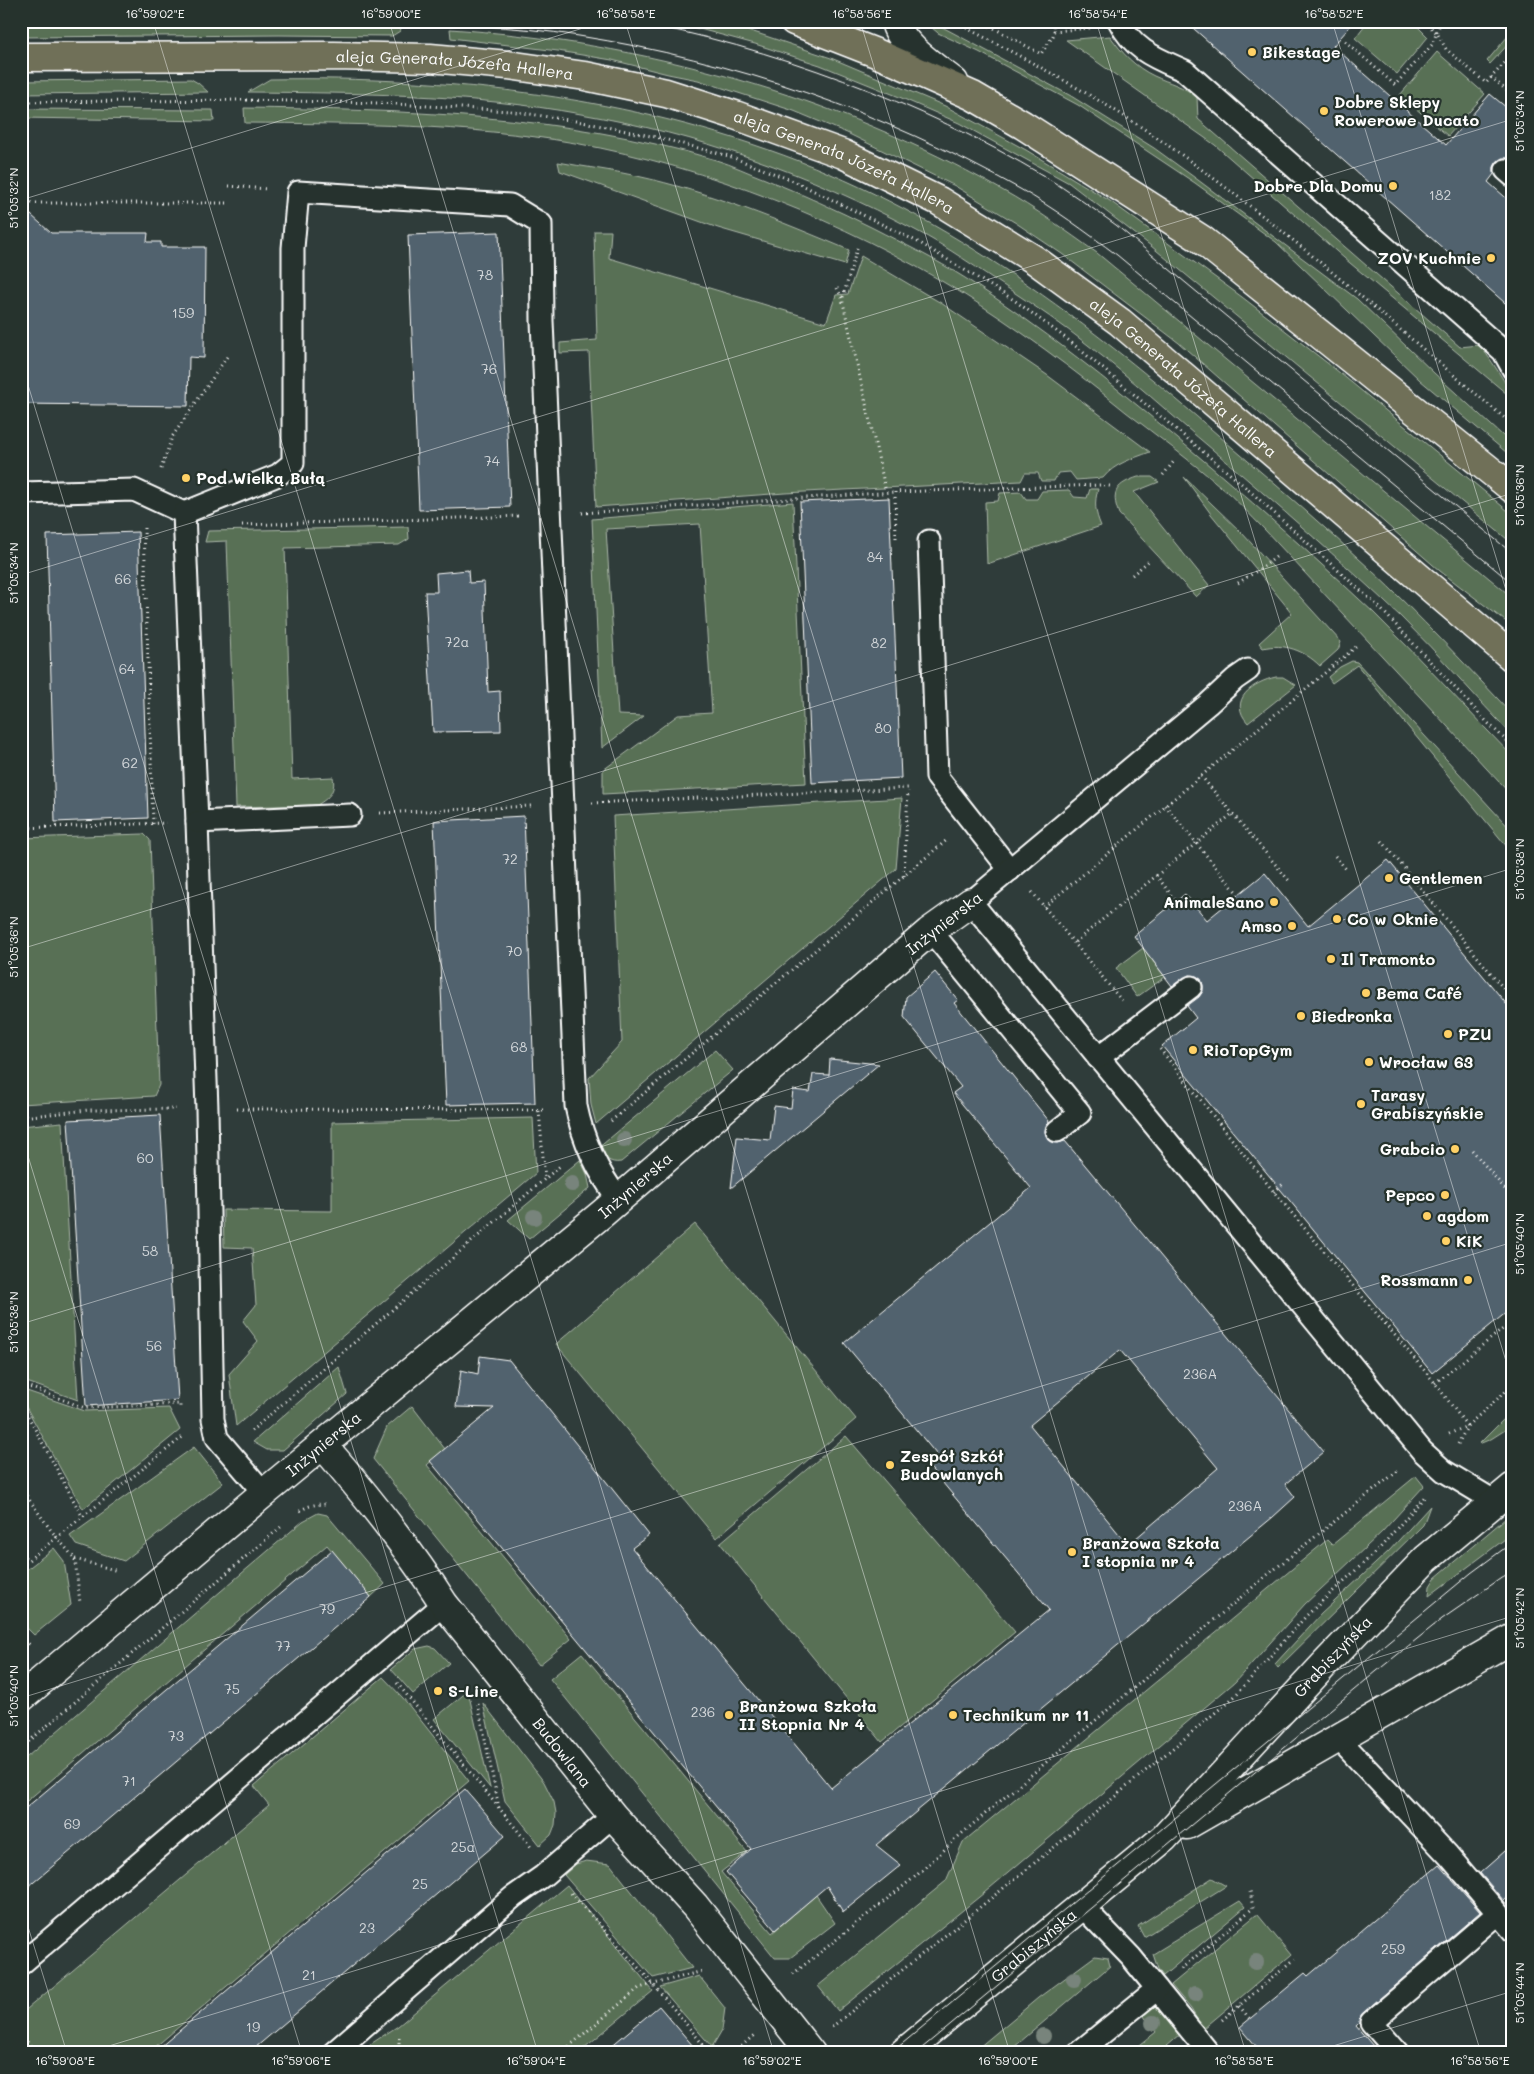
<svg xmlns="http://www.w3.org/2000/svg" width="1534" height="2074" font-family="Mali,sans-serif">
<rect width="100%" height="100%" fill="#2f3c3a"/>
<filter id="ink" filterUnits="userSpaceOnUse"><feTurbulence type="fractalNoise" baseFrequency=".02" numOctaves="2"/><feDisplacementMap in="SourceGraphic" scale="10" xChannelSelector="R" yChannelSelector="G"/><feConvolveMatrix kernelMatrix="1 2 1 2 8 2 1 2 1" color-interpolation-filters="sRGB"/></filter>
<g filter="url(#ink)">
<g fill="#597055" stroke="#acb8aa">
<path d="M21 21 402 26 400 31 392 36 279 35 21 37Z"/>
<path d="M670 21H721L831 58 945 106 1026 150 1110 201 1242 297 1335 369 1513 515V544L1151 246 1069 183 959 123 897 96 820 65 755 44Z"/>
<path d="M924 21H931L1071 96 1154 148 1198 180 1357 299 1434 373 1513 445V458L1420 380 1276 242 1195 183 1078 105 979 52 938 33Z"/>
<path d="M1368 21H1412L1428 37 1397 74 1355 38Z"/>
<path d="M450 29C642 42 835 95 1002 190 1035 208 1066 231 1097 253L1513 598V627L1440 571 1179 343 1062 254 1016 223 955 186 847 133 794 111 698 80 668 74 612 60 558 51 451 38Z"/>
<path d="M1513 30V39L1490 64 1487 61Z"/>
<path d="M1110 36C1122 53 1135 67 1154 76 1169 83 1184 86 1197 97L1198 119 1460 347 1479 345C1485 350 1513 393 1513 399L1344 258 1215 145 1066 40Z"/>
<path d="M1437 52 1485 94 1448 136 1400 95Z"/>
<path d="M191 79 198 83 208 92 21 94V81Z"/>
<path d="M270 79C450 76 630 96 799 161 963 224 1103 334 1234 449 1280 488 1326 528 1370 569 1420 616 1466 665 1513 715V736C1475 697 1440 655 1401 617 1340 559 1276 504 1213 450 1171 415 1131 378 1088 345 1063 325 1036 307 1009 289 978 269 948 247 915 230 811 174 697 134 581 114 471 94 359 93 248 92Z"/>
<path d="M244 108C403 110 563 114 716 160 733 165 749 173 765 179 802 194 837 210 873 228 904 244 935 259 965 278 1040 326 1110 382 1178 439 1245 495 1310 553 1373 612 1421 659 1466 709 1513 757V797L1265 530C1250 515 1236 499 1220 486 1190 460 1157 436 1126 412 1073 369 1018 328 960 292 842 220 710 168 575 143 466 124 355 124 245 123Z"/>
<path d="M21 109 213 110 214 121 21 118Z"/>
<path d="M558 162C584 167 611 170 637 176 710 192 780 221 849 250L845 265 718 228 560 171Z"/>
<path d="M594 231H611L609 258 826 323 836 295 848 294 861 256 941 303 1047 375 1150 452C1132 459 1115 463 1103 478L1076 480 1070 472 1058 473 1054 481H1041L1038 473H1025L1021 481 785 493 596 507 589 352 560 353V343L597 340Z"/>
<path d="M1138 477H1152L1159 482 1134 492 1209 585 1196 597 1119 514C1110 491 1117 484 1138 477Z"/>
<path d="M1184 477 1242 533 1341 642 1338 650 1320 666C1304 650 1284 643 1263 648L1259 643 1292 613 1211 514Z"/>
<path d="M1090 489H1098C1094 503 1095 512 1101 526L987 564 985 502 998 501 1000 493 1021 492 1026 499H1037L1042 491 1069 490 1074 497 1087 498Z"/>
<path d="M793 502 806 783 603 794V770L678 715 712 713 700 524 606 529 618 715 644 716 602 748 592 519Z"/>
<path d="M408 527 409 539 399 545 285 548 292 779 333 777C336 791 329 798 317 805L236 807 227 541 205 542 208 531Z"/>
<path d="M1352 661 1357 662 1513 832V854L1357 665 1332 683 1328 677 1340 667Z"/>
<path d="M1276 677H1283L1296 685 1248 723C1227 700 1253 682 1276 677Z"/>
<path d="M902 798 896 869 596 1124 591 1105 589 1078 622 1042 613 816Z"/>
<path d="M144 834 150 840 159 1085 154 1096 21 1104V838Z"/>
<path d="M1143 948 1165 977 1137 997 1116 968Z"/>
<path d="M715 1050 733 1070 621 1162C609 1164 604 1157 597 1149Z"/>
<path d="M533 1118 536 1173 236 1426 229 1374 258 1341 243 1321 256 1305 252 1248 224 1247 223 1210 332 1211V1122Z"/>
<path d="M62 1122 78 1400 21 1380V1126Z"/>
<path d="M580 1160 587 1174 590 1188 529 1239 508 1220Z"/>
<path d="M695 1224 856 1419 716 1538 556 1344Z"/>
<path d="M339 1367 347 1394 283 1450H267L253 1442Z"/>
<path d="M21 1389 85 1411 169 1408 180 1430 83 1509 21 1398Z"/>
<path d="M412 1406 445 1449 427 1465 571 1639 539 1665 373 1459 387 1427Z"/>
<path d="M1513 1410V1425L1491 1439 1479 1444Z"/>
<path d="M846 1436 1015 1632 882 1742 720 1543Z"/>
<path d="M194 1447 223 1483 124 1561 76 1545 70 1536Z"/>
<path d="M1416 1476 1424 1486 1382 1532 1305 1604 1235 1682 984 1893 838 2011 818 1986 946 1881 963 1842 1327 1540 1332 1545Z"/>
<path d="M1430 1506 1423 1525 1278 1668 1275 1664 1321 1614 1389 1551Z"/>
<path d="M1513 1512V1533L1429 1596 1430 1586 1435 1578Z"/>
<path d="M318 1513 327 1515 385 1584 371 1597 327 1545 21 1806V1762L303 1521Z"/>
<path d="M54 1548 64 1561 71 1605 34 1635 21 1622V1574Z"/>
<path d="M429 1646 435 1648 449 1663 413 1694 391 1669 415 1649Z"/>
<path d="M582 1653 747 1852 721 1872 772 1933 816 1895 835 1923 790 1958H775L550 1679Z"/>
<path d="M383 1677 403 1698 469 1781 148 2053H21V2014L269 1805 254 1786Z"/>
<path d="M468 1691 490 1788 434 1719Z"/>
<path d="M483 1703 544 1782 554 1802 556 1813 555 1825 551 1835 540 1845 505 1801Z"/>
<path d="M586 1861 610 1864 692 1968 653 1978 564 1875 576 1864Z"/>
<path d="M1212 1878 1226 1886 1144 1937 1138 1926Z"/>
<path d="M567 1885 653 1991 578 2053H357L398 2026Z"/>
<path d="M1240 1901 1245 1907 1163 1976 1158 1969 1153 1954Z"/>
<path d="M1256 1915H1258L1291 1955 1203 2029 1191 2009 1171 1985Z"/>
<path d="M1095 1956 1108 1958 1110 1966 1007 2053H972L1038 1998Z"/>
<path d="M699 1976 725 2008 722 2030 712 2047 660 1987Z"/>
<path d="M1155 2005 1181 2034 1159 2053H1130L1156 2032 1143 2015Z"/>
</g>
<g fill="#51626e" stroke="#fff" fill-rule="evenodd">
<path d="M1185 21H1355L1333 46 1446 145 1490 94 1513 113V154L1509 158H1502L1497 162 1494 167V174L1488 182 1513 204V310Z"/>
<path d="M21 206 51 233H148L147 242H161V247H205L204 358 189 357 188 406 21 404Z"/>
<path d="M499 232 510 507 419 510 408 235Z"/>
<path d="M889 498 901 778 812 783 800 502Z"/>
<path d="M138 532 148 818 55 822 47 535Z"/>
<path d="M468 570 469 583 484 582 488 692 500 691 501 731 433 732 425 592H437L436 573Z"/>
<path d="M524 816 535 1103 446 1105 434 821Z"/>
<path d="M1388 860 1513 1012V1307L1432 1373 1162 1046 1196 1018 1187 1006 1199 997 1203 991V985L1201 979 1190 975 1172 986 1134 936 1185 894 1207 920 1265 873 1308 926Z"/>
<path d="M935 972 958 1000 954 1003 1049 1121 1046 1126 1045 1132 1048 1139 1058 1143 1065 1141 1324 1452 1285 1484 1295 1497 1273 1517 876 1845 901 1865 843 1912 827 1886 775 1930 726 1872 751 1849 430 1461 494 1408 456 1407 461 1370 478 1374 480 1356 509 1360 649 1535 632 1548 831 1788 1049 1610 927 1464 937 1455 844 1343 1031 1188 953 1093 961 1087 904 1017 906 997ZM1120 1350 1218 1468 1128 1545 1030 1425Z"/>
<path d="M830 1059 879 1064 731 1188 737 1137 770 1140 774 1106 791 1108 793 1090 810 1092 813 1074 829 1075Z"/>
<path d="M160 1115 178 1400 86 1406 68 1120Z"/>
<path d="M332 1550 371 1597 21 1893V1812Z"/>
<path d="M465 1789 505 1836 397 1928 249 2053H153Z"/>
<path d="M1513 1844V1893L1504 1901 1480 1873Z"/>
<path d="M1439 1865 1480 1912 1363 2013 1359 2023 1356 2026 1379 2053H1262L1240 2027 1305 1973 1308 1976Z"/>
<path d="M659 2006 699 2053H603Z"/>
</g>
<g fill="none" stroke-linecap="round" stroke-linejoin="round">
<g stroke="#fff" stroke-width="25">
<g id="lane">
<path d="M1119 21C1134 51 1156 58 1185 71L1503 351 1513 369"/>
<path d="M1506 170 1513 176"/>
<path d="M21 493 134 490 184 513 197 822 207 1109 213 1419 217 1438 264 1493"/>
<path d="M184 513 278 475 293 463V248L298 192 510 205 541 224 542 321 576 1106C583 1141 597 1171 619 1200"/>
<path d="M929 541 937 777 1010 870"/>
<path d="M1248 670 1235 679 1208 704 971 902 1422 1451 1444 1471 1494 1501"/>
<path d="M197 822 350 815"/>
<path d="M931 931 1080 1113 1057 1131"/>
<path d="M1098 1058 1191 987"/>
<path d="M1338 1738 1448 1855 1513 1931"/>
<path d="M21 1964 444 1604"/>
<path d="M1157 1989 1209 2053"/>
<path d="M333 2053 513 1897 543 1876 613 1816"/>
<path d="M1078 2053 1157 1989 1131 1957 1082 1906"/>
<path d="M1398 2053 1371 2022 1497 1914"/>
</g>
</g>
<g stroke="#fff" stroke-width="31">
<g id="street">
<path id="s1" d="M323 1445C366 1495 408 1547 444 1604L613 1816 695 1906 811 2053"/>
<path id="s2" d="M21 1698 264 1493 603 1213 929 932 971 902"/>
</g>
</g>
<g stroke="#fff" stroke-width="31">
<g id="secondary">
<path d="M895 21C899 44 936 68 954 82"/>
<path d="M1187 1825 1513 1638"/>
<path id="s3" d="M903 2053 1164 1838 1324 1665 1426 1559 1513 1487"/>
</g>
</g>
<g stroke="#fff" stroke-width="31">
<g id="primary">
<path d="M794 21 876 53 973 96 1023 125 1201 239 1513 489"/>
<path id="s4" d="M21 57 334 56 430 58 508 65 585 76 666 93 735 115 843 154 939 201 1035 260 1120 322 1513 658"/>
</g>
</g>
<g stroke="#fff" stroke-width="3" stroke-dasharray="1 4" stroke-linecap="butt">
<path d="M953 21C1026 59 1101 98 1169 146 1290 231 1400 331 1513 425"/>
<path d="M981 21 1041 54 1053 36 1054 31 1091 28"/>
<path d="M1053 21 1054 31"/>
<path d="M1424 21 1437 33 1446 49 1486 83 1513 54"/>
<path d="M1345 41 1395 85 1432 45 1441 21"/>
<path d="M1491 77 1513 96"/>
<path d="M21 102 245 100 379 103 510 111 582 122 656 137 729 156 796 182 920 243 1014 300 1067 339 1242 484 1380 608 1487 722 1513 747"/>
<path d="M229 186 267 189"/>
<path d="M21 203H229"/>
<path d="M837 288 842 298 886 492"/>
<path d="M843 297 858 245"/>
<path d="M161 469 172 437 229 354"/>
<path d="M1163 475 1175 460"/>
<path d="M582 513 895 492"/>
<path d="M242 525 520 516"/>
<path d="M144 528 153 824"/>
<path d="M896 538 895 492 1100 485 1110 486"/>
<path d="M1132 575 1150 560"/>
<path d="M1238 583 1263 567 1276 557"/>
<path d="M1201 776 1291 883"/>
<path d="M592 803 908 788"/>
<path d="M1165 805 1238 894"/>
<path d="M380 813 531 806"/>
<path d="M21 828 166 823"/>
<path d="M1382 841 1513 1000"/>
<path d="M1335 856 1346 869"/>
<path d="M1156 875 1176 901"/>
<path d="M904 876 908 791"/>
<path d="M1032 892 1122 1001"/>
<path d="M1044 907 1357 646"/>
<path d="M1075 942 1232 814"/>
<path d="M1505 1003 1513 995"/>
<path d="M1160 1049 1274 1192 1435 1383 1467 1426"/>
<path d="M237 1109 545 1110"/>
<path d="M539 1111 545 1179"/>
<path d="M21 1117 89 1110 176 1109"/>
<path d="M611 1121 948 839"/>
<path d="M1472 1150 1510 1195"/>
<path d="M1274 1192 1284 1183"/>
<path d="M1435 1383 1513 1321"/>
<path d="M21 1384 85 1408 180 1404V1407"/>
<path d="M21 1403 82 1516"/>
<path d="M251 1431 561 1165"/>
<path d="M1449 1434 1467 1426 1513 1385"/>
<path d="M1458 1444 1467 1427"/>
<path d="M21 1488 50 1529 75 1559 80 1603"/>
<path d="M300 1511C308 1505 317 1504 327 1504"/>
<path d="M21 1554 28 1560"/>
<path d="M75 1559 118 1571"/>
<path d="M21 1566 185 1435"/>
<path d="M21 1637 30 1645"/>
<path d="M397 1683 531 1847"/>
<path d="M478 1704 499 1808"/>
<path d="M21 1748 282 1526"/>
<path d="M571 1893 653 1984 710 2053"/>
<path d="M1181 1969 1253 1908 1250 1891"/>
<path d="M793 1974 916 1876 959 1836 1266 1576 1399 1470"/>
<path d="M1239 2006 1250 2019"/>
<path d="M1222 2020 1295 1959"/>
<path d="M832 2027 1063 1840 1234 1697 1307 1615 1379 1549 1426 1495"/>
<path d="M21 2034 36 2053"/>
<path d="M399 2053V2037"/>
<path d="M561 2053 639 1988 703 1971"/>
<path d="M734 2053 754 2035"/>
</g>
<use href="#lane" stroke="#26332d" stroke-width="21"/>
<use href="#street" stroke="#26332d" stroke-width="28"/>
<use href="#secondary" stroke="#26332d" stroke-width="28"/>
<use href="#primary" stroke="#706f59" stroke-width="28"/>
<g stroke="#fff" stroke-width="1">
<path d="M383 21C449 25 514 25 579 36 733 60 883 112 1020 189 1054 208 1086 232 1117 255L1513 584"/>
<path d="M630 21C770 46 922 103 1044 176 1069 191 1092 208 1116 225L1513 554"/>
<path d="M891 2053 1471 1573 1513 1542"/>
<path d="M916 2053 1377 1671 1442 1619 1513 1570"/>
</g>
</g>
<g fill="#78847c">
<circle cx="624" cy="1140" r="8"/>
<circle cx="572" cy="1184" r="8"/>
<circle cx="534" cy="1217" r="8"/>
<circle cx="1256" cy="1962" r="8"/>
<circle cx="1074" cy="1979" r="8"/>
<circle cx="1195" cy="1994" r="8"/>
<circle cx="1153" cy="2023" r="8"/>
<circle cx="1043" cy="2036" r="8"/>
</g>
</g>
<path fill="none" stroke="#fff" stroke-width="1" stroke-opacity="0.45" d="M153 21 774 2053M389 21 1010 2053M625 21 1246 2053M860 21 1481 2053M1096 21 1513 1384M1332 21 1513 613M21 200 606 21M21 362 538 2053M21 575 1513 119M21 949 1513 493M21 1133 302 2053M21 1324 1513 868M21 1698 1513 1242M21 1904 67 2053M86 2053 1513 1616M1310 2053 1513 1991"/>
<g fill="#ffd166" stroke="#26332d" stroke-width="2">
<circle cx="1252" cy="52" r="5"/>
<circle cx="1324" cy="111" r="5"/>
<circle cx="1393" cy="186" r="5"/>
<circle cx="1491" cy="258" r="5"/>
<circle cx="186" cy="478" r="5"/>
<circle cx="1389" cy="878" r="5"/>
<circle cx="1274" cy="902" r="5"/>
<circle cx="1337" cy="919" r="5"/>
<circle cx="1292" cy="926" r="5"/>
<circle cx="1331" cy="959" r="5"/>
<circle cx="1366" cy="993" r="5"/>
<circle cx="1301" cy="1016" r="5"/>
<circle cx="1448" cy="1034" r="5"/>
<circle cx="1193" cy="1050" r="5"/>
<circle cx="1369" cy="1062" r="5"/>
<circle cx="1361" cy="1104" r="5"/>
<circle cx="1455" cy="1149" r="5"/>
<circle cx="1445" cy="1195" r="5"/>
<circle cx="1427" cy="1216" r="5"/>
<circle cx="1446" cy="1241" r="5"/>
<circle cx="1468" cy="1280" r="5"/>
<circle cx="890" cy="1465" r="5"/>
<circle cx="1072" cy="1552" r="5"/>
<circle cx="438" cy="1691" r="5"/>
<circle cx="729" cy="1715" r="5"/>
<circle cx="953" cy="1715" r="5"/>
</g>
<g text-anchor="middle" stroke-width="4.5" stroke-linejoin="round" paint-order="stroke">
<g font-size="14" fill="#d4d8db">
<text x="1440" y="200">182</text>
<text x="485" y="280">78</text>
<text x="183" y="318">159</text>
<text x="489" y="374">76</text>
<text x="492" y="466">74</text>
<text x="875" y="562">84</text>
<text x="123" y="584">66</text>
<text x="457" y="647">72a</text>
<text x="879" y="648">82</text>
<text x="127" y="674">64</text>
<text x="883" y="733">80</text>
<text x="130" y="768">62</text>
<text x="510" y="864">72</text>
<text x="514" y="956">70</text>
<text x="519" y="1052">68</text>
<text x="145" y="1163">60</text>
<text x="150" y="1256">58</text>
<text x="154" y="1351">56</text>
<text x="1200" y="1379">236A</text>
<text x="1245" y="1511">236A</text>
<text x="327" y="1614">79</text>
<text x="283" y="1651">77</text>
<text x="232" y="1694">75</text>
<text x="703" y="1717">236</text>
<text x="176" y="1741">73</text>
<text x="129" y="1786">71</text>
<text x="72" y="1829">69</text>
<text x="463" y="1852">25a</text>
<text x="420" y="1889">25</text>
<text x="367" y="1933">23</text>
<text x="1393" y="1954">259</text>
<text x="309" y="1980">21</text>
<text x="253" y="2032">19</text>
</g>
<g font-size="16" font-weight="bold" fill="#fff" stroke="#26332d" text-anchor="start">
<text x="1262" y="58">Bikestage</text>
<text x="1334" y="108">Dobre Sklepy<tspan x="1334" dy="18">Rowerowe Ducato</tspan></text>
<text x="1383" y="192" text-anchor="end">Dobre Dla Domu</text>
<text x="1481" y="264" text-anchor="end">ZOV Kuchnie</text>
<text x="196" y="484">Pod Wielką Bułą</text>
<text x="1399" y="884">Gentlemen</text>
<text x="1264" y="908" text-anchor="end">AnimaleSano</text>
<text x="1347" y="925">Co w Oknie</text>
<text x="1282" y="932" text-anchor="end">Amso</text>
<text x="1341" y="965">Il Tramonto</text>
<text x="1376" y="999">Bema Café</text>
<text x="1311" y="1022">Biedronka</text>
<text x="1458" y="1040">PZU</text>
<text x="1203" y="1056">RioTopGym</text>
<text x="1379" y="1068">Wrocław 63</text>
<text x="1371" y="1101">Tarasy<tspan x="1371" dy="18">Grabiszyńskie</tspan></text>
<text x="1445" y="1155" text-anchor="end">Grabcio</text>
<text x="1435" y="1201" text-anchor="end">Pepco</text>
<text x="1437" y="1222">agdom</text>
<text x="1456" y="1247">KiK</text>
<text x="1458" y="1286" text-anchor="end">Rossmann</text>
<text x="900" y="1462">Zespół Szkół<tspan x="900" dy="18">Budowlanych</tspan></text>
<text x="1082" y="1549">Branżowa Szkoła<tspan x="1082" dy="18">I stopnia nr 4</tspan></text>
<text x="448" y="1697">S-Line</text>
<text x="739" y="1712">Branżowa Szkoła<tspan x="739" dy="18">II Stopnia Nr 4</tspan></text>
<text x="963" y="1721">Technikum nr 11</text>
</g>
<g font-size="16" fill="#fff" stroke="#26332d">
<text dy="6" stroke="none"><textPath href="#s4" startOffset="434">aleja Generała Józefa Hallera</textPath></text>
<text dy="6" stroke="none"><textPath href="#s4" startOffset="839">aleja Generała Józefa Hallera</textPath></text>
<text dy="6" stroke="none"><textPath href="#s4" startOffset="1244">aleja Generała Józefa Hallera</textPath></text>
<text transform="translate(944 923) rotate(-38)" y="6">Inżynierska</text>
<text dy="6" stroke="none"><textPath href="#s2" startOffset="800">Inżynierska</textPath></text>
<text dy="6" stroke="none"><textPath href="#s2" startOffset="395">Inżynierska</textPath></text>
<text dy="6" stroke="none"><textPath href="#s3" startOffset="586">Grabiszyńska</textPath></text>
<text dy="6" stroke="none"><textPath href="#s1" startOffset="390">Budowlana</textPath></text>
<text dy="6" stroke="none"><textPath href="#s3" startOffset="169">Grabiszyńska</textPath></text>
</g>
</g>
<rect width="1534" height="2074" fill="none" stroke="#26332d" stroke-width="55"/>
<rect x="28" y="28" width="1478" height="2018" fill="none" stroke="#fff" stroke-width="2"/>
<g font-size="12" text-anchor="middle" fill="#fff">
<text x="155" y="18">16°59'02"E</text>
<text x="391" y="18">16°59'00"E</text>
<text x="626" y="18">16°58'58"E</text>
<text x="862" y="18">16°58'56"E</text>
<text x="1098" y="18">16°58'54"E</text>
<text x="1334" y="18">16°58'52"E</text>
<text transform="translate(1520 121) rotate(-90)" y="4">51°05'34"N</text>
<text transform="translate(14 198) rotate(-90)" y="4">51°05'32"N</text>
<text transform="translate(1520 495) rotate(-90)" y="4">51°05'36"N</text>
<text transform="translate(14 573) rotate(-90)" y="4">51°05'34"N</text>
<text transform="translate(1520 869) rotate(-90)" y="4">51°05'38"N</text>
<text transform="translate(14 947) rotate(-90)" y="4">51°05'36"N</text>
<text transform="translate(1520 1244) rotate(-90)" y="4">51°05'40"N</text>
<text transform="translate(14 1322) rotate(-90)" y="4">51°05'38"N</text>
<text transform="translate(1520 1618) rotate(-90)" y="4">51°05'42"N</text>
<text transform="translate(14 1696) rotate(-90)" y="4">51°05'40"N</text>
<text transform="translate(1520 1993) rotate(-90)" y="4">51°05'44"N</text>
<text x="65" y="2065">16°59'08"E</text>
<text x="301" y="2065">16°59'06"E</text>
<text x="536" y="2065">16°59'04"E</text>
<text x="772" y="2065">16°59'02"E</text>
<text x="1008" y="2065">16°59'00"E</text>
<text x="1244" y="2065">16°58'58"E</text>
<text x="1480" y="2065">16°58'56"E</text>
</g>
</svg>
